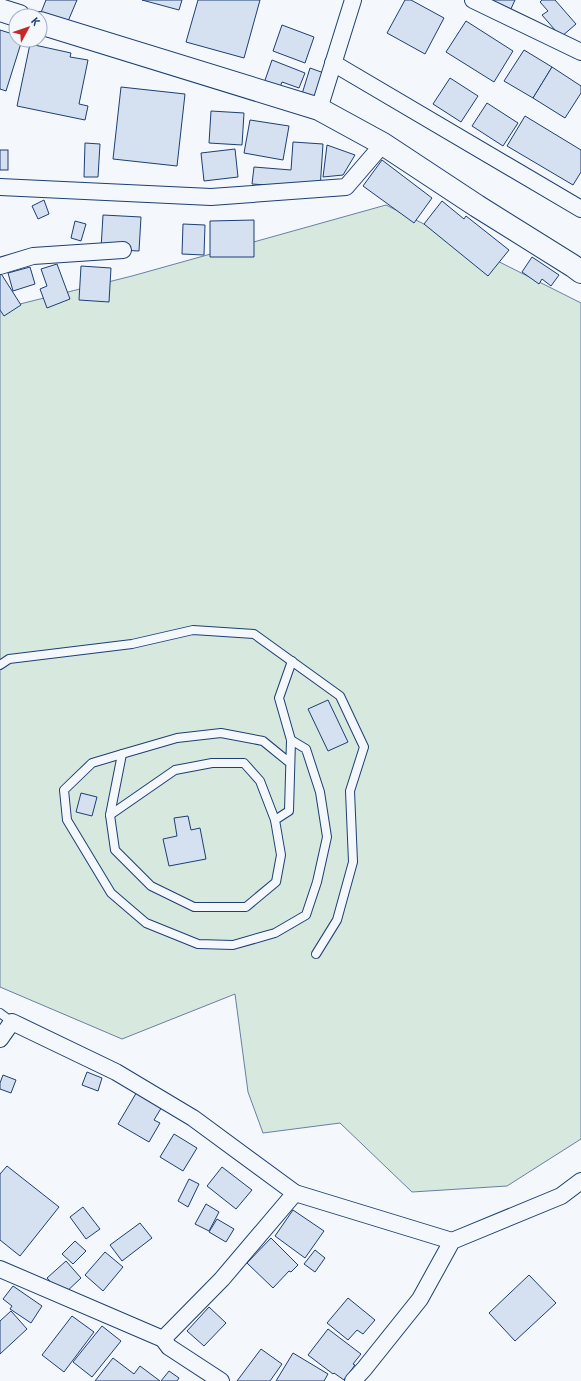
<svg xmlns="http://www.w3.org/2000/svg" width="581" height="1381" font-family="'PT Sans',sans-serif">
<rect width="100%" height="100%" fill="#f4f7fb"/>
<path fill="#d7e8df" stroke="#687fa3" d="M386 205 581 303V1139L507 1186 412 1192 340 1123 263 1133 248 1092 235 994 122 1039 0 987V309L132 276Z"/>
<g fill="#d5e0f0" stroke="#1d3f73">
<path d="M46 0H77L66 26 40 15Z"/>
<path d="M142 0H182L179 10Z"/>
<path d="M198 0H260L244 58 186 42Z"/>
<path d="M405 0H411L444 18 425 54 387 33Z"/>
<path d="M490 0H515L510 11Z"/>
<path d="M542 0H555L576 24 561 37 542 15 548 11 540 2Z"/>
<path d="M466 21 513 51 494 82 446 52Z"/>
<path d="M282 25 314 37 305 63 273 51Z"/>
<path d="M0 30 16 35V40H22L6 91 0 89Z"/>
<path d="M30 44 71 53 70 57 88 60 79 104 88 106 85 120 17 106Z"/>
<path d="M524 50 552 67 533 98 504 81Z"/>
<path d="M272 60 305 73 299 88 282 82 278 92 263 86Z"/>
<path d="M552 67 581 86V93L565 118 533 98Z"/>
<path d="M310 68 324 73 316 98 302 94Z"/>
<path d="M450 78 478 96 461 122 433 104Z"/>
<path d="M121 87 185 94 177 166 113 159Z"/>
<path d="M487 103 518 123 503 146 472 126Z"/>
<path d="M211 111 244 113 242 145 209 143Z"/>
<path d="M525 116 581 150V172L573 185 507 146Z"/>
<path d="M250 120 289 126 283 160 244 153Z"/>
<path d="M293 142 323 144 320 189 252 184 254 167 291 170Z"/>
<path d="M85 143 100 144 98 177H84Z"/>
<path d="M327 145 355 155 343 175 323 177Z"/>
<path d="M235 149 238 177 204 181 201 153Z"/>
<rect x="0" y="150" width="8" height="20"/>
<path d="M382 160 432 198 414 223 363 186Z"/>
<path d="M44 200 49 214 38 219 32 206Z"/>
<path d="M442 201 464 219 466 216 509 250 488 276 424 224Z"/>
<path d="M103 215 141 217 139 251 101 249Z"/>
<path d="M254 220V257H210V221Z"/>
<path d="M75 221 86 224 81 241 71 238Z"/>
<path d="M183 224 205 225 204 255 182 254Z"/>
<path d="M532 257 559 275 551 286 542 279 539 284 522 272Z"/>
<path d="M57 264 70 299 47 308 40 289 47 286 41 269Z"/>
<path d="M81 266 111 268 109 302 79 300Z"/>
<path d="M30 267 35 284 13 291 8 273Z"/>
<path d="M0 272 21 305 4 316 0 310Z"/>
<path d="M328 700 348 742 328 751 308 709Z"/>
<path d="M81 793 97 797 92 816 76 812Z"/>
<path d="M188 816 191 830 200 828 206 859 169 866 163 839 177 836 174 818Z"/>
<path d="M87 1072 102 1078 98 1091 82 1085Z"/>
<path d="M3 1075 16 1080 11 1093 0 1089V1083Z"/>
<path d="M138 1090 163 1105 154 1120 160 1123 149 1142 118 1124Z"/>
<path d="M174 1134 197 1148 183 1171 160 1157Z"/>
<path d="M7 1166 59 1207 20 1256 0 1240V1174Z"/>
<path d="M222 1167 252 1190 236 1209 207 1186Z"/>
<path d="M189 1179 199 1184 188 1207 178 1201Z"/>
<path d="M206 1204 219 1212 209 1231 195 1224Z"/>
<path d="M83 1207 100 1229 86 1239 70 1217Z"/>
<path d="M293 1210 324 1231 305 1258 275 1236Z"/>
<path d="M217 1219 234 1229 226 1242 209 1232Z"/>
<path d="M140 1223 152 1238 122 1261 110 1245Z"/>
<path d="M271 1238 298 1265 291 1272 289 1271 273 1288 247 1263Z"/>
<path d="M75 1241 86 1251 73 1264 62 1254Z"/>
<path d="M315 1250 325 1258 315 1272 304 1264Z"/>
<path d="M105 1252 123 1267 103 1291 85 1275Z"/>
<path d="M66 1261 81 1278 63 1295 47 1278Z"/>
<path d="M529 1275 556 1303 515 1341 489 1313Z"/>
<path d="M13 1286 42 1306 31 1323 10 1309 12 1306 3 1299Z"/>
<path d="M348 1298 375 1320 363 1334 357 1330 348 1340 327 1323Z"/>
<path d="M209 1307 226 1323 204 1346 187 1331Z"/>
<path d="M11 1311 27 1329 0 1354V1321Z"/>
<path d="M72 1316 94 1332 64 1372 42 1355Z"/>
<path d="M102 1326 121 1341 92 1377 73 1362Z"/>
<path d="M328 1329 361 1354 353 1364 355 1365 344 1380 334 1373 333 1374 308 1355Z"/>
<path d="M261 1349 282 1364 270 1381H237Z"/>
<path d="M293 1353 328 1374 324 1381H276Z"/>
<path d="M113 1358 134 1374 140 1366 160 1381H95Z"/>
<path d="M169 1371 179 1378 177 1381H161Z"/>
</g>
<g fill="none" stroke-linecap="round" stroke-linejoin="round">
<g stroke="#1d3f73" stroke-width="10">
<g id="lane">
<path d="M0 665 9 659 132 644 193 630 254 634 340 696 364 747 350 791 353 862 337 920 316 954"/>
<path d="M122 754 92 763 64 790 67 820 111 893 146 923 198 944 233 945 275 933 306 915 317 882 327 837 320 792 306 749 291 740"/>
<path d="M290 763 263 741 221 733 177 738 122 754 110 815 115 850 151 886 194 907H246L276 882 281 855 275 820 289 811 291 740 279 698 292 661"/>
<path d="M110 815 175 770 212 763H244L260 781 275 820"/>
<path d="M0 1013 12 1022"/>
</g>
</g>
<g stroke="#1d3f73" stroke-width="18">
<g id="street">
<path d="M473 0 581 52"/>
<path d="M333 63 581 209"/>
<path d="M319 109 353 0"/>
<path d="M0 187 211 197 346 187 383 144"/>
<path d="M0 266 33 256 123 250"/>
<path d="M0 1039 12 1022 116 1072 193 1118 295 1193 452 1241"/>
<path d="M0 1269 163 1339 169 1347 221 1381"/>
<path d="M163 1339 222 1279 295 1193"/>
<path d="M353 1381 364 1369 420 1299 452 1241 561 1196 581 1181"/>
</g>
</g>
<g stroke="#1d3f73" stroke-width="24">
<g id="secondary">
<path d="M0 10 19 16"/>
<path d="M40 23 319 109 383 144 477 206 573 266 581 272"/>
</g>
</g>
<use href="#lane" stroke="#f4f7fb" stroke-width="8"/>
<use href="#street" stroke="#f4f7fb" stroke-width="16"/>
<use href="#secondary" stroke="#f4f7fb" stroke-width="22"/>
</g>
<g transform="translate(28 28) rotate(50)"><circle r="19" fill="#f4f7fb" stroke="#9eadc5"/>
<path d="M0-3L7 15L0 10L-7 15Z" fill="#c62828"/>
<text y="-6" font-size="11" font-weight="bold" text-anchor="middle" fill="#1d3f73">K</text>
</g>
</svg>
